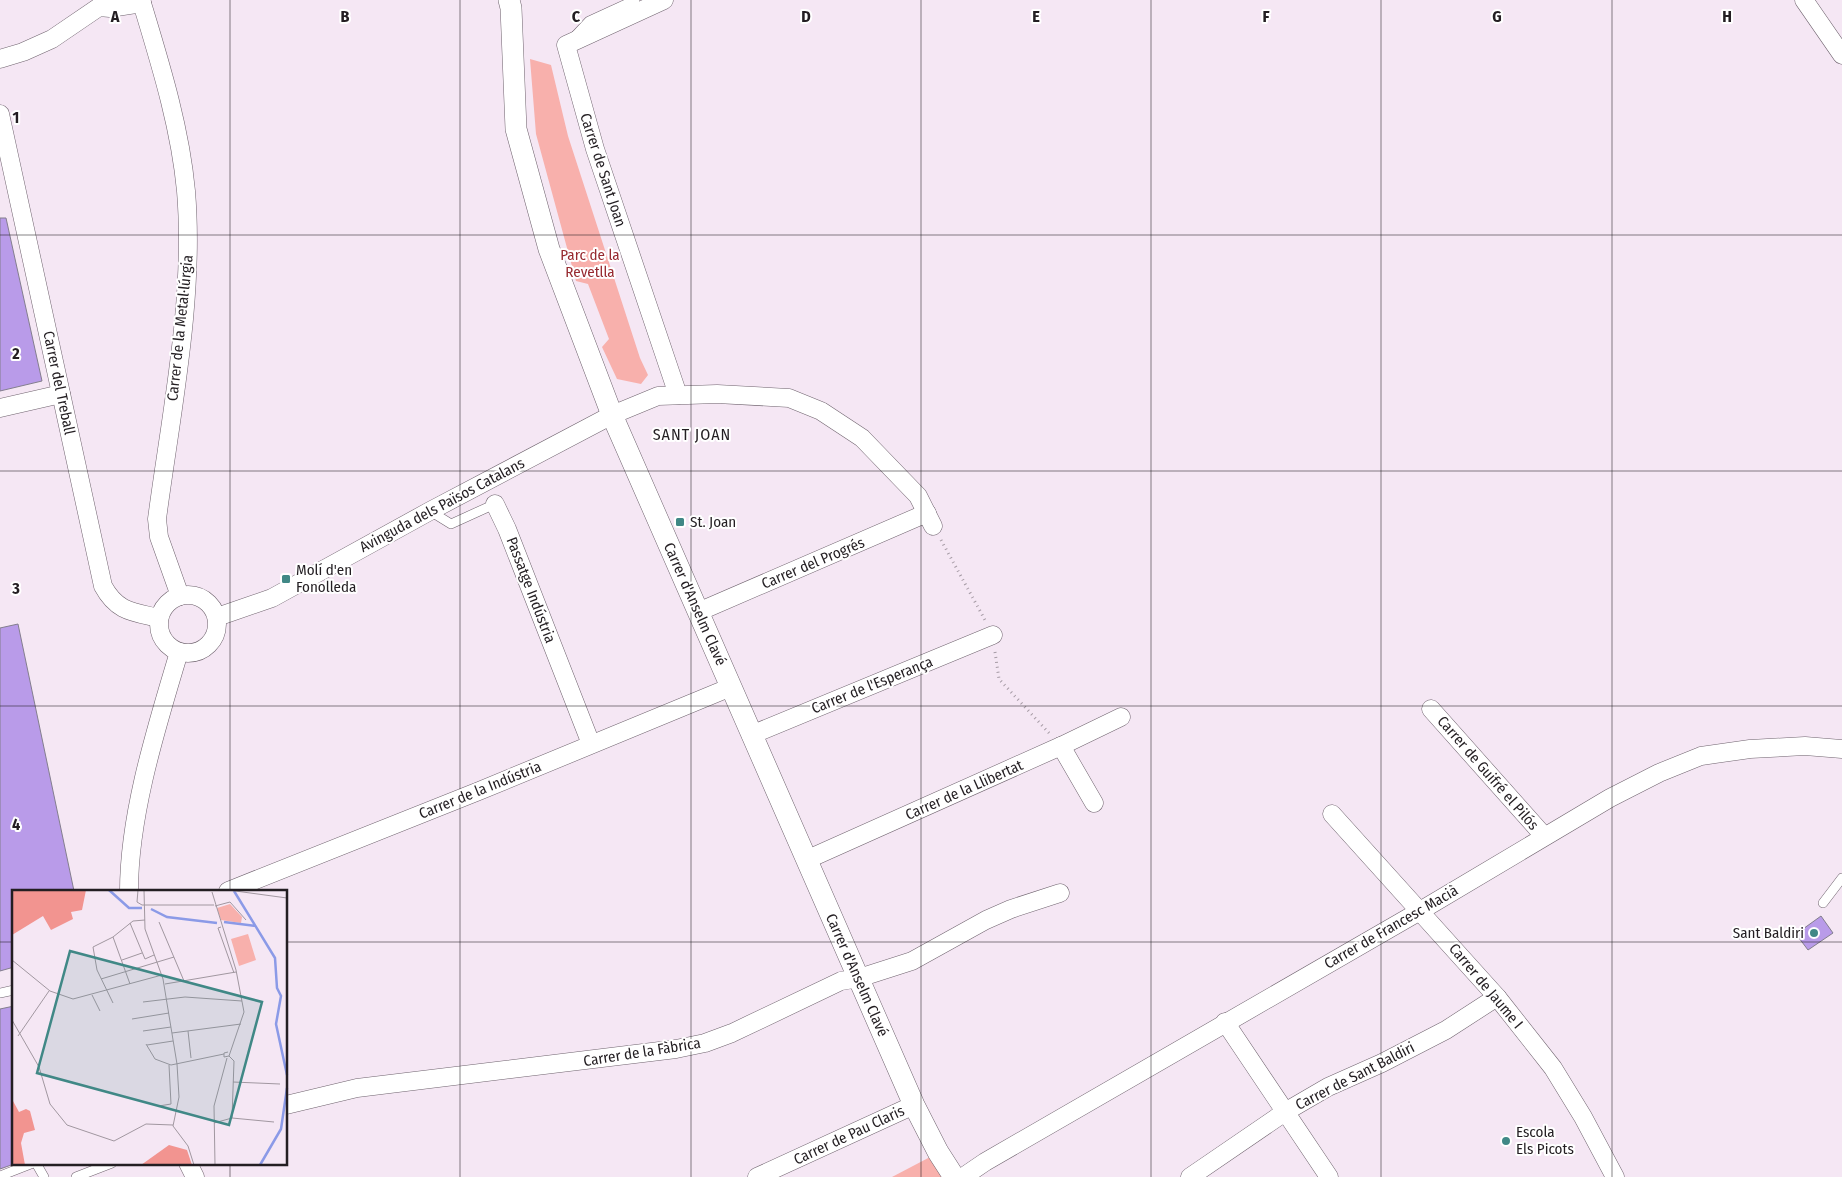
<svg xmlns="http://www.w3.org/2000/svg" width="1842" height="1177" font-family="'Fira Sans Condensed',sans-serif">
<rect width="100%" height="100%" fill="#f5e7f4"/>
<g fill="#f8b0ac">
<path d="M530 59 551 65 568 136 640 358 648 375 641 384 617 379 602 347 609 339 588 284 576 281 536 134Z"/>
<path d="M932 1156 944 1177H892Z"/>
</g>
<g fill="#b99be9" stroke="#837e8d">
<path d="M0 218H6L42 381 0 391Z"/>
<path d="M18 624 74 891H14V967L0 971V628Z"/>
<path d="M1821 916 1833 933 1808 950 1796 934Z"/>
<path d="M14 1006V1164L0 1169V1009Z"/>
</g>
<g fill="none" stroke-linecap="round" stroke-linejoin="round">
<g stroke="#6f636e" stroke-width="10">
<g id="service">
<path d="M575 36 589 21 635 0"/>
<path d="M430 511 451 524 495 504"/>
<path d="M1823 903 1842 878"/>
<path d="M0 993 14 990"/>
<path d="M36 1163 44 1177"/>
<path d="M0 1176 33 1163"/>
<path d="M76 1177 112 1163"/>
</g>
</g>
<g stroke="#6f636e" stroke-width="19">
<g id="minor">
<path d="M141 0C160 63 180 126 186 191 195 298 171 413 157 519L159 537 180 596"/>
<path d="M664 0 566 45 595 149 678 395"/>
<path d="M1804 0 1842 55"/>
<path d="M0 59 23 52 52 39 99 7 110 8 142 3"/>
<path d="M0 114 103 586C117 612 133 612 159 618"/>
<path d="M0 408 61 394"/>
<path d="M495 504 507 529 591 744"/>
<circle cx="188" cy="624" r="29"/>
<path d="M698 612 927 513"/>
<path d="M217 617 272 598 430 511 612 415 658 396 717 394 789 398 821 411 862 438 918 496 933 526"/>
<path d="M1431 709 1544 836"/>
<path d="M751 735 993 635"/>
<path d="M1061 746 1094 803"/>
<path d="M1332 814 1497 997 1553 1068 1583 1117 1615 1177"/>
<path d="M806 860 1061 746 1121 717"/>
<path d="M129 891C129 813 157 726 179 652"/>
<path d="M228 891 479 791 731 687"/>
<path d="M1225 1022 1329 1177"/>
<path d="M286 1105 357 1088 676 1049 705 1043 732 1033 841 981 859 978 912 961 986 920 1011 909 1060 893"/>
<path d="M188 1163 195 1177"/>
<path d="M757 1177 914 1105"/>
<path d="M963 1177 985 1162 1420 911 1610 798 1659 773 1701 756 1750 749 1805 746 1842 749"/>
<path d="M1190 1177 1285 1112 1328 1087 1382 1063 1446 1030 1497 997"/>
</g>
</g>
<g stroke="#6f636e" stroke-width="22">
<path id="tertiary" d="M509 0 511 8 516 129 549 249 612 415 914 1105 938 1152 954 1177"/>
</g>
<g stroke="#a69ba5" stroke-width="3" stroke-dasharray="1 4" stroke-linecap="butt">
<path d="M941 540 985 620"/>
<path d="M995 652 999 679 1049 733"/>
</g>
<use href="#service" stroke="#fff" stroke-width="9"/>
<use href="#minor" stroke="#fff" stroke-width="18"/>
<use href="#tertiary" stroke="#fff" stroke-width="21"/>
</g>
<path fill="none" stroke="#231e22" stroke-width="1" stroke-opacity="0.55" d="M230 0V891M460 0V1177M691 0V1177M921 0V1177M1151 0V1177M1381 0V1177M1612 0V1177M0 235H1842M0 471H1842M0 706H1842M0 942H14M286 942H1842M230 1163V1177"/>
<g fill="#408886" stroke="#fff" stroke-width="2">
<rect x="675" y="517" width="10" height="10" rx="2.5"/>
<rect x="281" y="574" width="10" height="10" rx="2.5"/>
<circle cx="1814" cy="933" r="5"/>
<circle cx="1506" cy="1141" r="5"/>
</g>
<g text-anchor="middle" stroke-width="4" stroke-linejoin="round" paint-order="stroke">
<g font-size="15" fill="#231e22" stroke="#fff">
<text transform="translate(603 170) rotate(72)" y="5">Carrer de Sant Joan</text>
<text transform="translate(180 328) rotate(-84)" y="5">Carrer de la Metal·lúrgia</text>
<text transform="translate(59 383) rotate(78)" y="5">Carrer del Treball</text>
<text transform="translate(442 505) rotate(-28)" y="5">Avinguda dels Països Catalans</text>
<text transform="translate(813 563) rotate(-23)" y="5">Carrer del Progrés</text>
<text transform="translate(531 590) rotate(69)" y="5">Passatge Indústria</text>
<text transform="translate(695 604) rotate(66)" y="5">Carrer d'Anselm Clavé</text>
<text transform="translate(872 685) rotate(-22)" y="5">Carrer de l'Esperança</text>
<text transform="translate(1488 773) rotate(49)" y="5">Carrer de Guifré el Pilós</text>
<text transform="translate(480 790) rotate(-22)" y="5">Carrer de la Indústria</text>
<text transform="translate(964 790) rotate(-24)" y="5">Carrer de la Llibertat</text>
<text transform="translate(1391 927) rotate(-30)" y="5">Carrer de Francesc Macià</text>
<text transform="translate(857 975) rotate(66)" y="5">Carrer d'Anselm Clavé</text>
<text transform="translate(1486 986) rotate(50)" y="5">Carrer de Jaume I</text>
<text transform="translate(642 1052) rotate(-9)" y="5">Carrer de la Fàbrica</text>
<text transform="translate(1355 1076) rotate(-27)" y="5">Carrer de Sant Baldiri</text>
<text transform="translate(849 1135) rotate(-25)" y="5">Carrer de Pau Claris</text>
</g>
<g font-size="15" fill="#972a30" stroke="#fff">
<text x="590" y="260">Parc de la<tspan x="590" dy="17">Revetlla</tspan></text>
</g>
<g font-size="15" fill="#231e22" stroke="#fff" text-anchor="start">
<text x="690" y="527">St. Joan</text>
<text x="296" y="575">Molí d'en<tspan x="296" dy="17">Fonolleda</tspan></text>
<text x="1804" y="938" text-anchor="end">Sant Baldiri</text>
<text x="1516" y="1137">Escola<tspan x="1516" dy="17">Els Picots</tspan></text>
</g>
<g font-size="16" letter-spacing="1" fill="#231e22" stroke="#fff">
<text x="692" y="440">SANT JOAN</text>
</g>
</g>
<g transform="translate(12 890)">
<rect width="275" height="275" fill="#f5e7f4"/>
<path d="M218 14 230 27 229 33 209 30 205 18ZM236 44 244 70 227 76 219 49Z" fill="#f8b0ac"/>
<path d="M3 0H74L70 20 59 22 61 29 39 40 31 26 0 45V2ZM1 211 7 222 14 219 18 221 23 240 12 243 9 253 13 275H0ZM157 255 175 260 180 275H129Z" fill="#f29490"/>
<path fill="none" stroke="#8b9ae7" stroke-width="2.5" d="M97 0 117 18H130M222 1 263 68 265 98 269 106 264 134 275 185M139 19 155 27 205 33M212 32 244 36M248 275 269 239 275 198"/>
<path fill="none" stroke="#a197a0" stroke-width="1" d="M126 0 125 12 130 15H202M132 0 133 39 151 89 165 174 167 207 161 236 176 256 182 275M216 0 275 8M200 2 224 80 232 122 217 166 212 167V163L216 162M203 16 218 12 234 30M147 32 172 91M118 33 133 69 142 65M209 37 206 38 222 83M101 47 118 94M0 70 38 101 61 109 150 85M110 70 130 63M89 89 162 67M153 94 224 82M80 105 88 121M131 112 173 107 230 111M101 113 85 80 81 57 101 47 121 31 133 30M120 129 157 123M0 130 27 177 38 214 55 235 102 251 134 234 161 235M131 141 159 137M176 141 179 168M160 143 229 134M6 146 37 101M134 154 143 169 159 175 212 164M135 155 161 151M217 166 222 171 220 228M221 192 268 194M147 216 159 214 157 175M202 233 220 228 262 232M203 275 202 216 215 168"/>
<path fill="#408886" fill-opacity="0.15" stroke="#408886" stroke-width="2.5" d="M58 61 250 112 217 235 25 183Z"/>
<rect width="275" height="275" fill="none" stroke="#231e22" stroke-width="2.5"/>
</g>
<g font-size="16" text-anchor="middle" font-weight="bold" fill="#231e22" stroke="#fff" stroke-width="4" stroke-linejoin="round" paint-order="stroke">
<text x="115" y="22">A</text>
<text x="345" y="22">B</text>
<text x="576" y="22">C</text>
<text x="806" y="22">D</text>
<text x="1036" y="22">E</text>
<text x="1266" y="22">F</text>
<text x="1497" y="22">G</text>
<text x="1727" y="22">H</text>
<text x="16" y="123">1</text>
<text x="16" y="359">2</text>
<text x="16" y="594">3</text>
<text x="16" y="830">4</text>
</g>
</svg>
